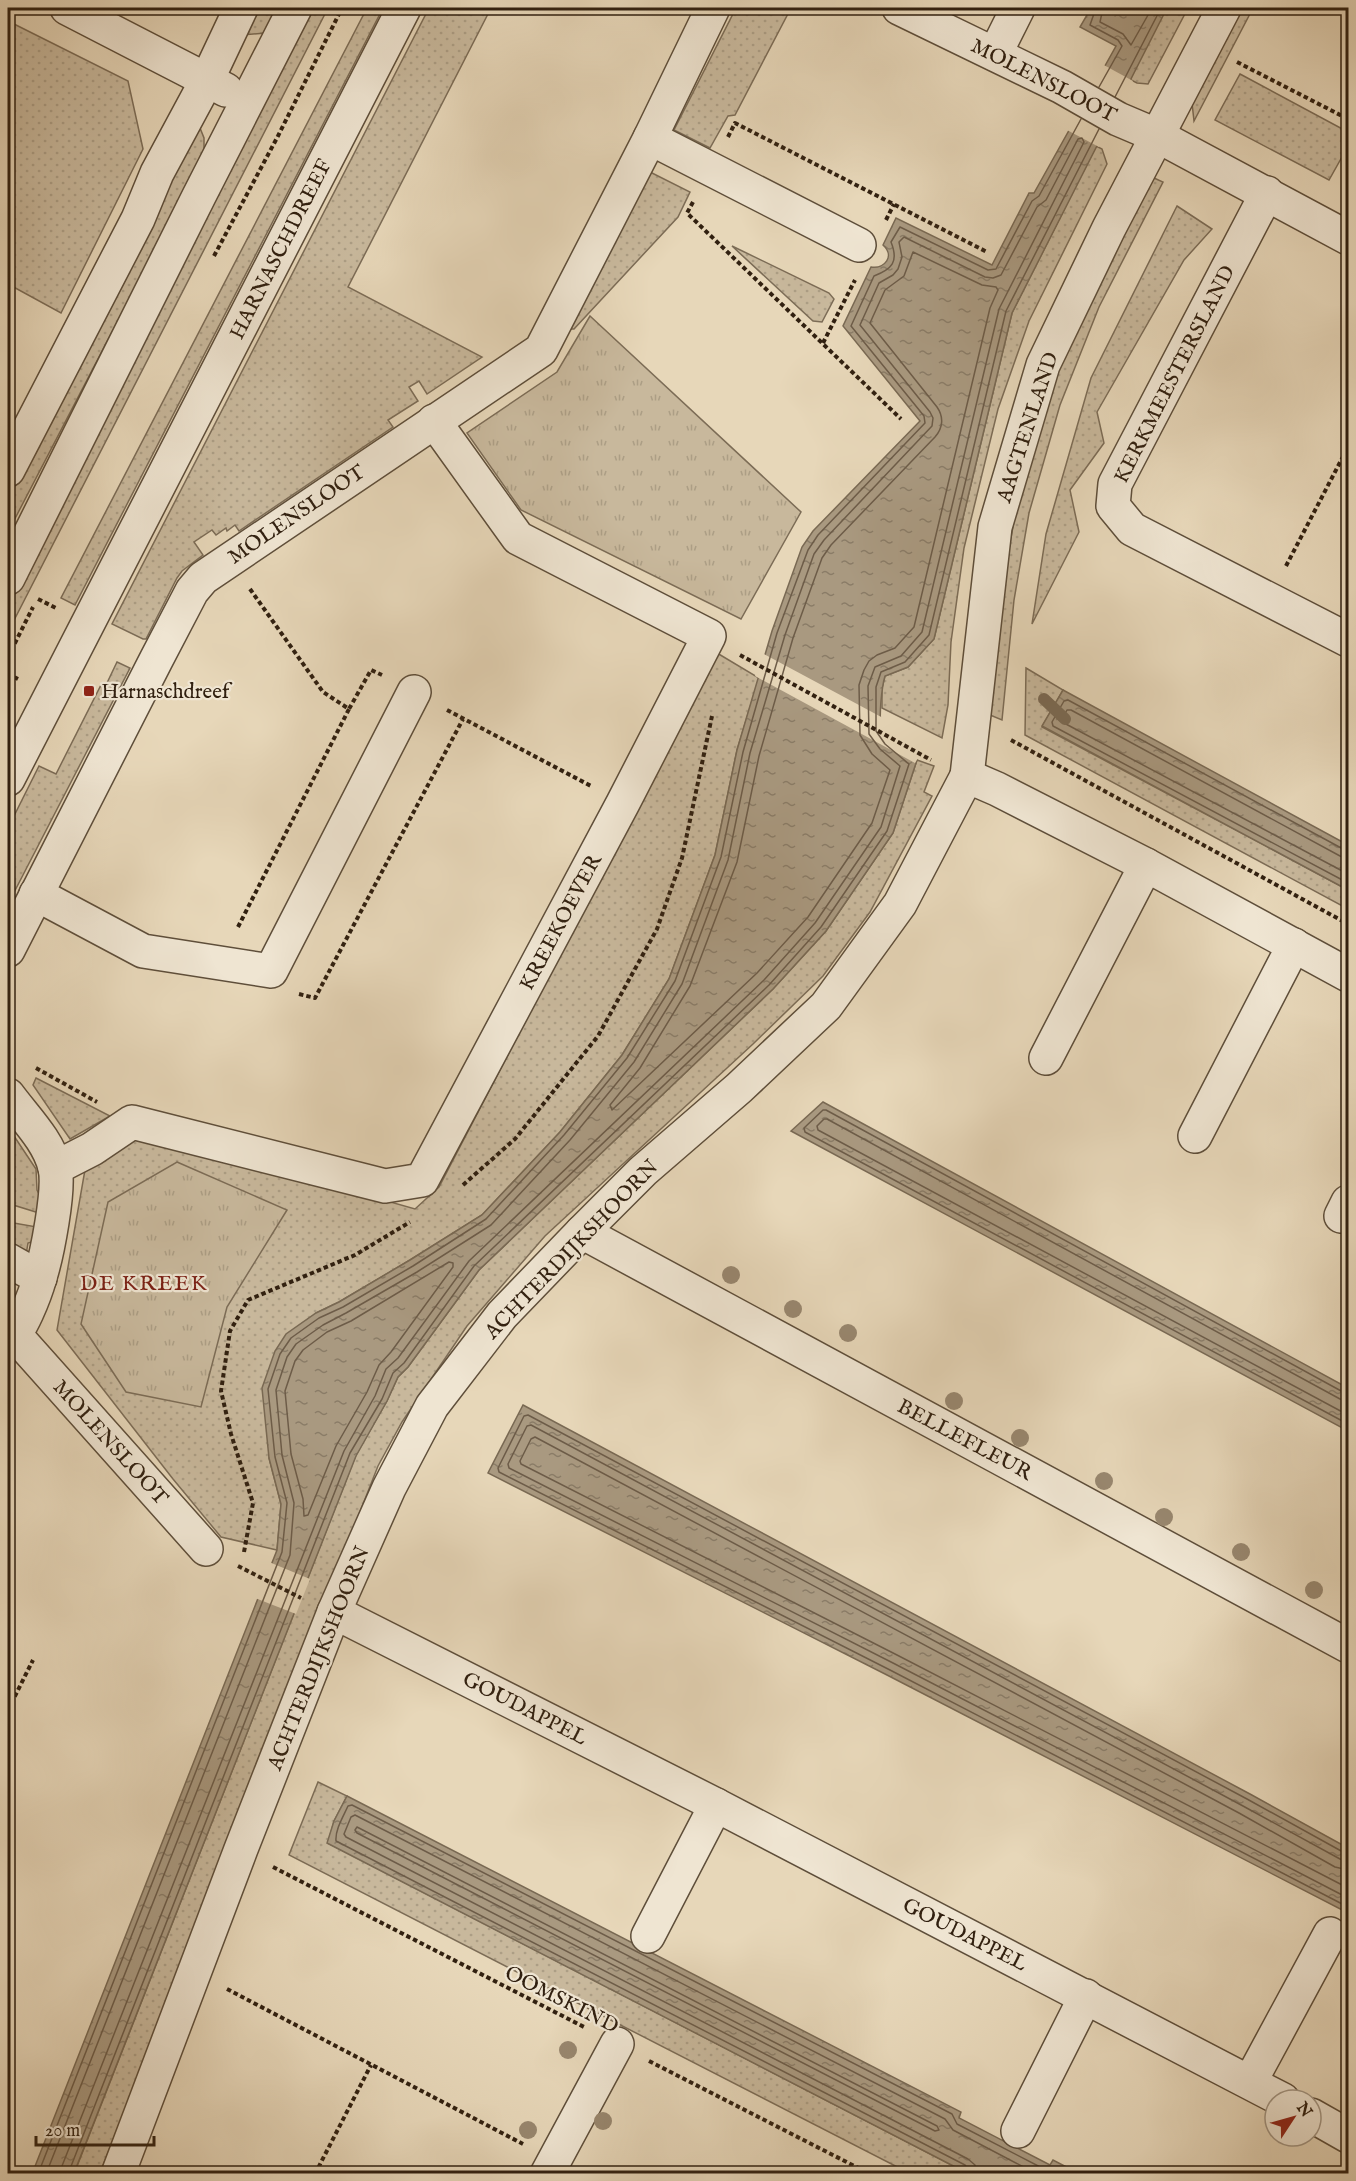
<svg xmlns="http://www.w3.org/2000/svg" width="1356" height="2181" font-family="'IM FELL English',serif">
<defs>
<pattern id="grass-dots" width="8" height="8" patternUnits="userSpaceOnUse" patternTransform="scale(1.5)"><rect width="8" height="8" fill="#c8b89c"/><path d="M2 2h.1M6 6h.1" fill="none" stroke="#ac9e85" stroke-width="1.8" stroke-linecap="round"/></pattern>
<pattern id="park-tufts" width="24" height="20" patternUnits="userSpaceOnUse" patternTransform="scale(1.5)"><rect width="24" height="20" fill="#c8b89c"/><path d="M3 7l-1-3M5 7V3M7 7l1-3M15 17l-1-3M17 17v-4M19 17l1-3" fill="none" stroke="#ac9e85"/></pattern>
<pattern id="water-ripples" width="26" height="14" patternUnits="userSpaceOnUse" patternTransform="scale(1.5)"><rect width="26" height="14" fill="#a99980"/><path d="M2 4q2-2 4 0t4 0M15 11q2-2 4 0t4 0" fill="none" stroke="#8a7c67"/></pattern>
</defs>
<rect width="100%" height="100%" fill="#e7d7b9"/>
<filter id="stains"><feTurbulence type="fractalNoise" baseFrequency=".00333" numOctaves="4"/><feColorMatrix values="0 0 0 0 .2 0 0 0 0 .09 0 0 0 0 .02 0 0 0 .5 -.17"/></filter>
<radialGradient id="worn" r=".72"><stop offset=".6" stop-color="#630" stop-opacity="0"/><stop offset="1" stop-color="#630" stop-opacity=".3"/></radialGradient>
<g fill="url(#grass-dots)" stroke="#7c6c56" stroke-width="1.5">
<path d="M257 8H279L266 33 243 35Z"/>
<path d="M309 8H328L8 632V594Z"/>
<path d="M367 8H383L75 605 61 598Z"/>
<path d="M429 8H491L348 287 482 357 427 394 419 381 409 387 418 401 388 420 393 427 239 531 235 525 227 531 226 528 216 535 212 530 194 542 203 555 182 571 177 578 146 639H143L112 624Z"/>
<path d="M743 8H791L735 115 728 116 710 148 674 130 735 10Z"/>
<path d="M1166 8H1188L1148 84 1137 83 1129 79Z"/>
<path d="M1240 8H1253L1194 121 1192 103Z"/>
<path d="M8 21 128 81 143 149 61 313 8 284Z"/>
<path d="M1240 74 1348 132V160L1342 157 1329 180 1215 120Z"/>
<path d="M198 123 204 138V155L8 532V491Z"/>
<path d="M1096 146 1102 149 1107 164 1029 321 998 409 964 548 951 642 948 705 942 738 882 708V688L885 676 908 667 934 639 1012 313Z"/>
<path d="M650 172 690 192 678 217 574 329H569Z"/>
<path d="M1154 178 1163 182 1099 307 1060 405 1029 513 1014 600 1002 720 990 715 1000 598 1016 510 1047 399 1088 296 1147 184Z"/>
<path d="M1177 206 1212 229 1184 260 1097 412 1104 443 1070 490 1079 532 1032 624 1046 534 1091 378Z"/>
<path d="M732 246 829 293 834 299 822 322 813 321Z"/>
<path d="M717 653 759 678 737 750 715 855 669 979 622 1055 560 1132 482 1215 410 1260 339 1302 316 1313 269 1458 281 1504 277 1550 221 1537 173 1479 57 1330 86 1164 124 1139 189 1145 415 1209 439 1187Z"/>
<path d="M117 662 130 668 8 904V828L39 766 56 774 102 683 106 685Z"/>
<path d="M1026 668 1063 690 1042 727 1348 890V909L1025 735Z"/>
<path d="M917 760 934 766 924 792 932 796 870 912 823 976 753 1044 545 1236 467 1326 402 1422 378 1466 100 2173 74 2174 356 1455 387 1401 398 1377 408 1367 479 1270 773 989 826 931 893 833Z"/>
<path d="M36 1078 110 1116 70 1139 33 1085Z"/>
<path d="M8 1127 36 1169 37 1190 40 1196 39 1213 10 1204 8 1201Z"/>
<path d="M8 1222 37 1227 35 1241 28 1243 26 1255 8 1245Z"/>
<path d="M318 1782 347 1796 334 1821 328 1843 967 2173H909L289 1855Z"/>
</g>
<g fill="url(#park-tufts)" stroke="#7c6c56" stroke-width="1.5">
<path d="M590 316 801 512 741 619 521 510 467 433 557 372Z"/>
<path d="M177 1162 287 1210 227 1307 201 1407 126 1392 81 1324 108 1202Z"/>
</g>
<g fill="url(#water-ripples)" stroke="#796953" stroke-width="1.5">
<path d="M1091 8H1167L1012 313 934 639 908 667 885 676C882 686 878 719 882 729 886 742 906 752 917 760L893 833 826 931 773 989 479 1270 408 1367 398 1377 387 1401 356 1456 74 2173 32 2174 277 1550 281 1504 269 1458 262 1388 275 1351 286 1334 316 1313 339 1302 410 1260 482 1215 560 1132 622 1055 669 979 715 855 737 750 772 631 802 547 813 531 920 421 843 326 871 267C885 269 895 256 883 245L896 218 992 265 1029 193H1034L1116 46 1080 27Z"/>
<path d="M1063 690 1348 845V890L1042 726Z"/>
<path d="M823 1102 1348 1388V1431L791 1131Z"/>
<path d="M523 1405 1250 1794 1348 1848V1913L887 1675 488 1473Z"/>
<path d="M347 1796 961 2112 959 2118 1050 2165 1053 2160 1078 2173H967L327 1843 334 1821Z"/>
</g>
<g fill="#e7d7b9">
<path d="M1102 64 1133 81 1099 147 1065 129Z"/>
<path d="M762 653 885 719 884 728 892 738 918 758 915 763 755 676Z"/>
<path d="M269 1562 310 1579 296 1614 255 1598Z"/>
</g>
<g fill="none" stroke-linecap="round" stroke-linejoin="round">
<g stroke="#6d5c48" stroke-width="1.5">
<path d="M1096 8 1090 25 1118 40 1122 46 1099 87"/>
<path d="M1103 8 1100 22 1123 34 1131 45 1152 8"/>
<path d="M1115 97 1161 8"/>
<path d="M913 252 982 285 996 287 998 290 990 308 914 627 895 648 877 655 869 661 864 670 859 685 860 735 872 754 890 770 872 823 808 917 757 973 612 1110 610 1105 640 1068 690 986 737 862 759 756 793 638 822 558 831 545 935 437C943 428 944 417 937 407L870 323 885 290 904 276Z"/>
<path d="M1348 850 1343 849 1068 700 1064 701 1052 722 1053 726 1348 883"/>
<path d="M1348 858 1340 856 1071 710H1067L1062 719 1064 723 1348 874"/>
<path d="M449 1262 453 1263V1267L391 1352 379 1365 367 1392 336 1446 308 1515 304 1516 303 1499 291 1454 285 1391 295 1361 303 1350 327 1332 351 1321Z"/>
<path d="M1348 1393 1343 1392 826 1110H823L804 1128 805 1132 1348 1424"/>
<path d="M1348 1400 1340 1399 827 1119H824L817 1126 818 1130 1348 1415"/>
<path d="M357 1827 937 2126 939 2130 935 2131 357 1833 355 1830Z"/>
<path d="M1348 1853 1343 1852 1247 1799 528 1415 524 1416 498 1468 499 1472 890 1670 1348 1907"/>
<path d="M1348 1861 1340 1859 1243 1806 531 1425 527 1426 508 1464 509 1468 893 1663 1348 1898"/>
<path d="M1348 1870 1335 1867 1239 1813 535 1437 531 1439 520 1461 521 1464 897 1655 1348 1888"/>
<path d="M38 2174 282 1552 287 1503 275 1457 268 1389 280 1354 291 1338 319 1318 343 1307 413 1266 486 1219 564 1135 627 1058 675 981 721 857 743 752 777 633 808 550 818 535 925 423 924 416 851 326 874 276C892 269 899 262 891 242L900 227 988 270 996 269 1032 201 1039 196 1081 119"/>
<path d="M46 2174 290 1555 294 1503 282 1455 276 1390 287 1357 296 1344 323 1325 346 1313 417 1272 491 1225 570 1140 634 1062 682 984 728 860 750 753 785 635 814 554 824 540 932 426 933 418 930 412 860 325 879 283 893 275 898 269 902 257 899 242 904 237 985 277 993 278 1001 275 1037 207 1046 200 1078 139 1082 138 1084 142 999 309 922 632 901 656 875 667 868 686 869 734 880 749 900 766 881 827 815 923 764 980 469 1261 398 1358 386 1369 375 1396 344 1451 62 2166 61 2174"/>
<path d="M68 2174 350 1453 382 1399 393 1373 404 1363 474 1266 769 985 821 927 887 831 909 764 885 744 876 731V687L881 672 905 662 929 635 1006 311 1099 129"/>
<path d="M969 2174 968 2169 965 2165 336 1841C335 1830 343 1817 348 1806L352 1805 952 2114 957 2124 1046 2170 1056 2169 1065 2174"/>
<path d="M976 2174 975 2165 968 2159 346 1837 344 1834 351 1817 355 1815 945 2119 953 2130 1037 2174"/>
</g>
<path stroke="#796953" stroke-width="12" d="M1044 699 1065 719"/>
<g stroke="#5e4e3a" stroke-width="36">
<g id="minor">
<path d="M67 8 226 90"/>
<path d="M899 8 1062 87 1118 119 1158 136 1348 238"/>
<path d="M995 54 1018 8"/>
<path d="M650 138 859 245"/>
<path d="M1267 193 1115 484 1113 506 1132 529 1348 640"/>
<path d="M8 470 138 219 157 173 207 80 241 8"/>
<path d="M8 578 199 196 295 8"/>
<path d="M967 776 995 527 1043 365 1109 228 1224 8"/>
<path d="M8 779 404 8"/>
<path d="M36 894 143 951 271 971 414 692"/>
<path d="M8 950 156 660 192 591 203 578 541 350 650 138 713 8"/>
<path d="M1046 1058 1146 865"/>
<path d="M8 1095C24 1117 49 1141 55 1168 60 1189 47 1255 40 1277 35 1295 21 1331 8 1342"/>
<path d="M1195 1136 1294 945"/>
<path d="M55 1168 92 1149 132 1122 385 1186 422 1180 623 803 709 636 518 538 434 421"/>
<path d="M1341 1216 1348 1202"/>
<path d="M582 1232 1348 1646"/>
<path d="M8 1260 40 1278"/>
<path d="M16 1336 206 1549"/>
<path d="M334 1612 716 1805 1283 2100"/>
<path d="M648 1936 716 1805"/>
<path d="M1250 2082 1330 1934"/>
<path d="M1311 2115 1348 2136"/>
<path d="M1018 2131 1086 1996"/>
<path d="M118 2174 241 1849 334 1612 389 1488 432 1406 502 1315 582 1232 643 1171 739 1088 826 1006 900 904 967 776 997 789 1146 865 1348 975"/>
<path d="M547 2174 617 2044"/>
</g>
</g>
<g stroke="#312010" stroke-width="4" stroke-dasharray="4.5 3" stroke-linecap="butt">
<path d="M1237 62 1348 119"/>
<path d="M728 137 735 123 987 252"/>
<path d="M693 202 687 213 901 419"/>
<path d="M886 220 894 204"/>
<path d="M214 256 278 136 342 8"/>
<path d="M823 343 855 280"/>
<path d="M1286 566 1348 447"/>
<path d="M250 589 323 692 349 709 371 670 382 675"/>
<path d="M38 599 56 608"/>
<path d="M740 655 931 760"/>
<path d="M8 657 33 607"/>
<path d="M8 674 18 679"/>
<path d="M447 710 591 786"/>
<path d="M1011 740 1348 924"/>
<path d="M238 927 349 709"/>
<path d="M299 994 315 998 463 719"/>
<path d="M36 1068 97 1102"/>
<path d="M463 1185 515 1139 598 1036 657 929 682 858 712 716"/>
<path d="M244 1552 253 1503 231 1434 221 1391 230 1331 248 1300 355 1255 410 1222"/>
<path d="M238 1566 301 1598"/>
<path d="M8 1710 33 1660"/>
<path d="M273 1867 584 2027"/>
<path d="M227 1989 523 2144"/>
<path d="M649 2061 870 2174"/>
<path d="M315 2174 371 2065"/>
</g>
<use href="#minor" stroke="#efe5d2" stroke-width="33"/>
</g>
<g fill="#98876f">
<circle cx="731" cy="1275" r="9"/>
<circle cx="793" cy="1309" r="9"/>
<circle cx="848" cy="1333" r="9"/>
<circle cx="954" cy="1401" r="9"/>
<circle cx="1020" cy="1438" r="9"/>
<circle cx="1104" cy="1481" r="9"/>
<circle cx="1164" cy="1517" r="9"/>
<circle cx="1241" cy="1552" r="9"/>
<circle cx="1314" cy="1590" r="9"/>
<circle cx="568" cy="2050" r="9"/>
<circle cx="603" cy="2121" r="9"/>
<circle cx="528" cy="2130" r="9"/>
</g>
<rect fill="#8f2418" stroke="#efe5d2" stroke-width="2" x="83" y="685" width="12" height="12" rx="3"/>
<g text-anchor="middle" stroke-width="4.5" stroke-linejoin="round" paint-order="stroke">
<g font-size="21" fill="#312010" stroke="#efe5d2">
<text transform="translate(1044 80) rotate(27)" y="7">MOLENSLOOT</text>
<text transform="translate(280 249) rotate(-63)" y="7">HARNASCHDREEF</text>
<text transform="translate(1174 374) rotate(-63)" y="7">KERKMEESTERSLAND</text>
<text transform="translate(1027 427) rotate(-72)" y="7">AAGTENLAND</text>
<text transform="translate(296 514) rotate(-34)" y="7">MOLENSLOOT</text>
<text transform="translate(560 922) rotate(-62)" y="7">KREEKOEVER</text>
<text transform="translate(571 1249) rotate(-46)" y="7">ACHTERDIJKSHOORN</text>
<text transform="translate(965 1439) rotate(28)" y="7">BELLEFLEUR</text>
<text transform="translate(111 1442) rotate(48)" y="7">MOLENSLOOT</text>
<text transform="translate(318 1658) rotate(-68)" y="7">ACHTERDIJKSHOORN</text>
<text transform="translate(525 1708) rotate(27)" y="7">GOUDAPPEL</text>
<text transform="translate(965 1934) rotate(27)" y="7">GOUDAPPEL</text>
<text transform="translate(562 1999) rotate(27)" y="7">OOMSKIND</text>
</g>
<g font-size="21" fill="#312010" stroke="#efe5d2" text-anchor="start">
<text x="101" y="698">Harnaschdreef</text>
</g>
<g font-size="22" letter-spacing="1.5" fill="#7a1f14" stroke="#efe5d2">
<text x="144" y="1290">DE KREEK</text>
</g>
</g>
<rect width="1356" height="2181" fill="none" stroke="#e7d7b9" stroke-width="30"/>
<rect x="9" y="9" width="1338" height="2163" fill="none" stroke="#312010" stroke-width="3"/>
<rect x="15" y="15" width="1326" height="2151" fill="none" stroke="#312010" stroke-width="1.5"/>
<g transform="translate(1293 2118) rotate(54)"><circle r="28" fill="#efe5d2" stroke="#a39684" stroke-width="1.5"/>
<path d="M0-4.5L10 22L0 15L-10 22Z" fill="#8f2418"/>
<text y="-9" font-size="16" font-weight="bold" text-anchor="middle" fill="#312010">N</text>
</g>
<path d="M36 2136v9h118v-9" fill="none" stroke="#312010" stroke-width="3"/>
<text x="45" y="2136" font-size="18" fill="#312010" stroke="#efe5d2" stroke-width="4.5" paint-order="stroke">20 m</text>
<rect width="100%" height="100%" filter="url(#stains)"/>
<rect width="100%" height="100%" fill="url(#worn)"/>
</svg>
